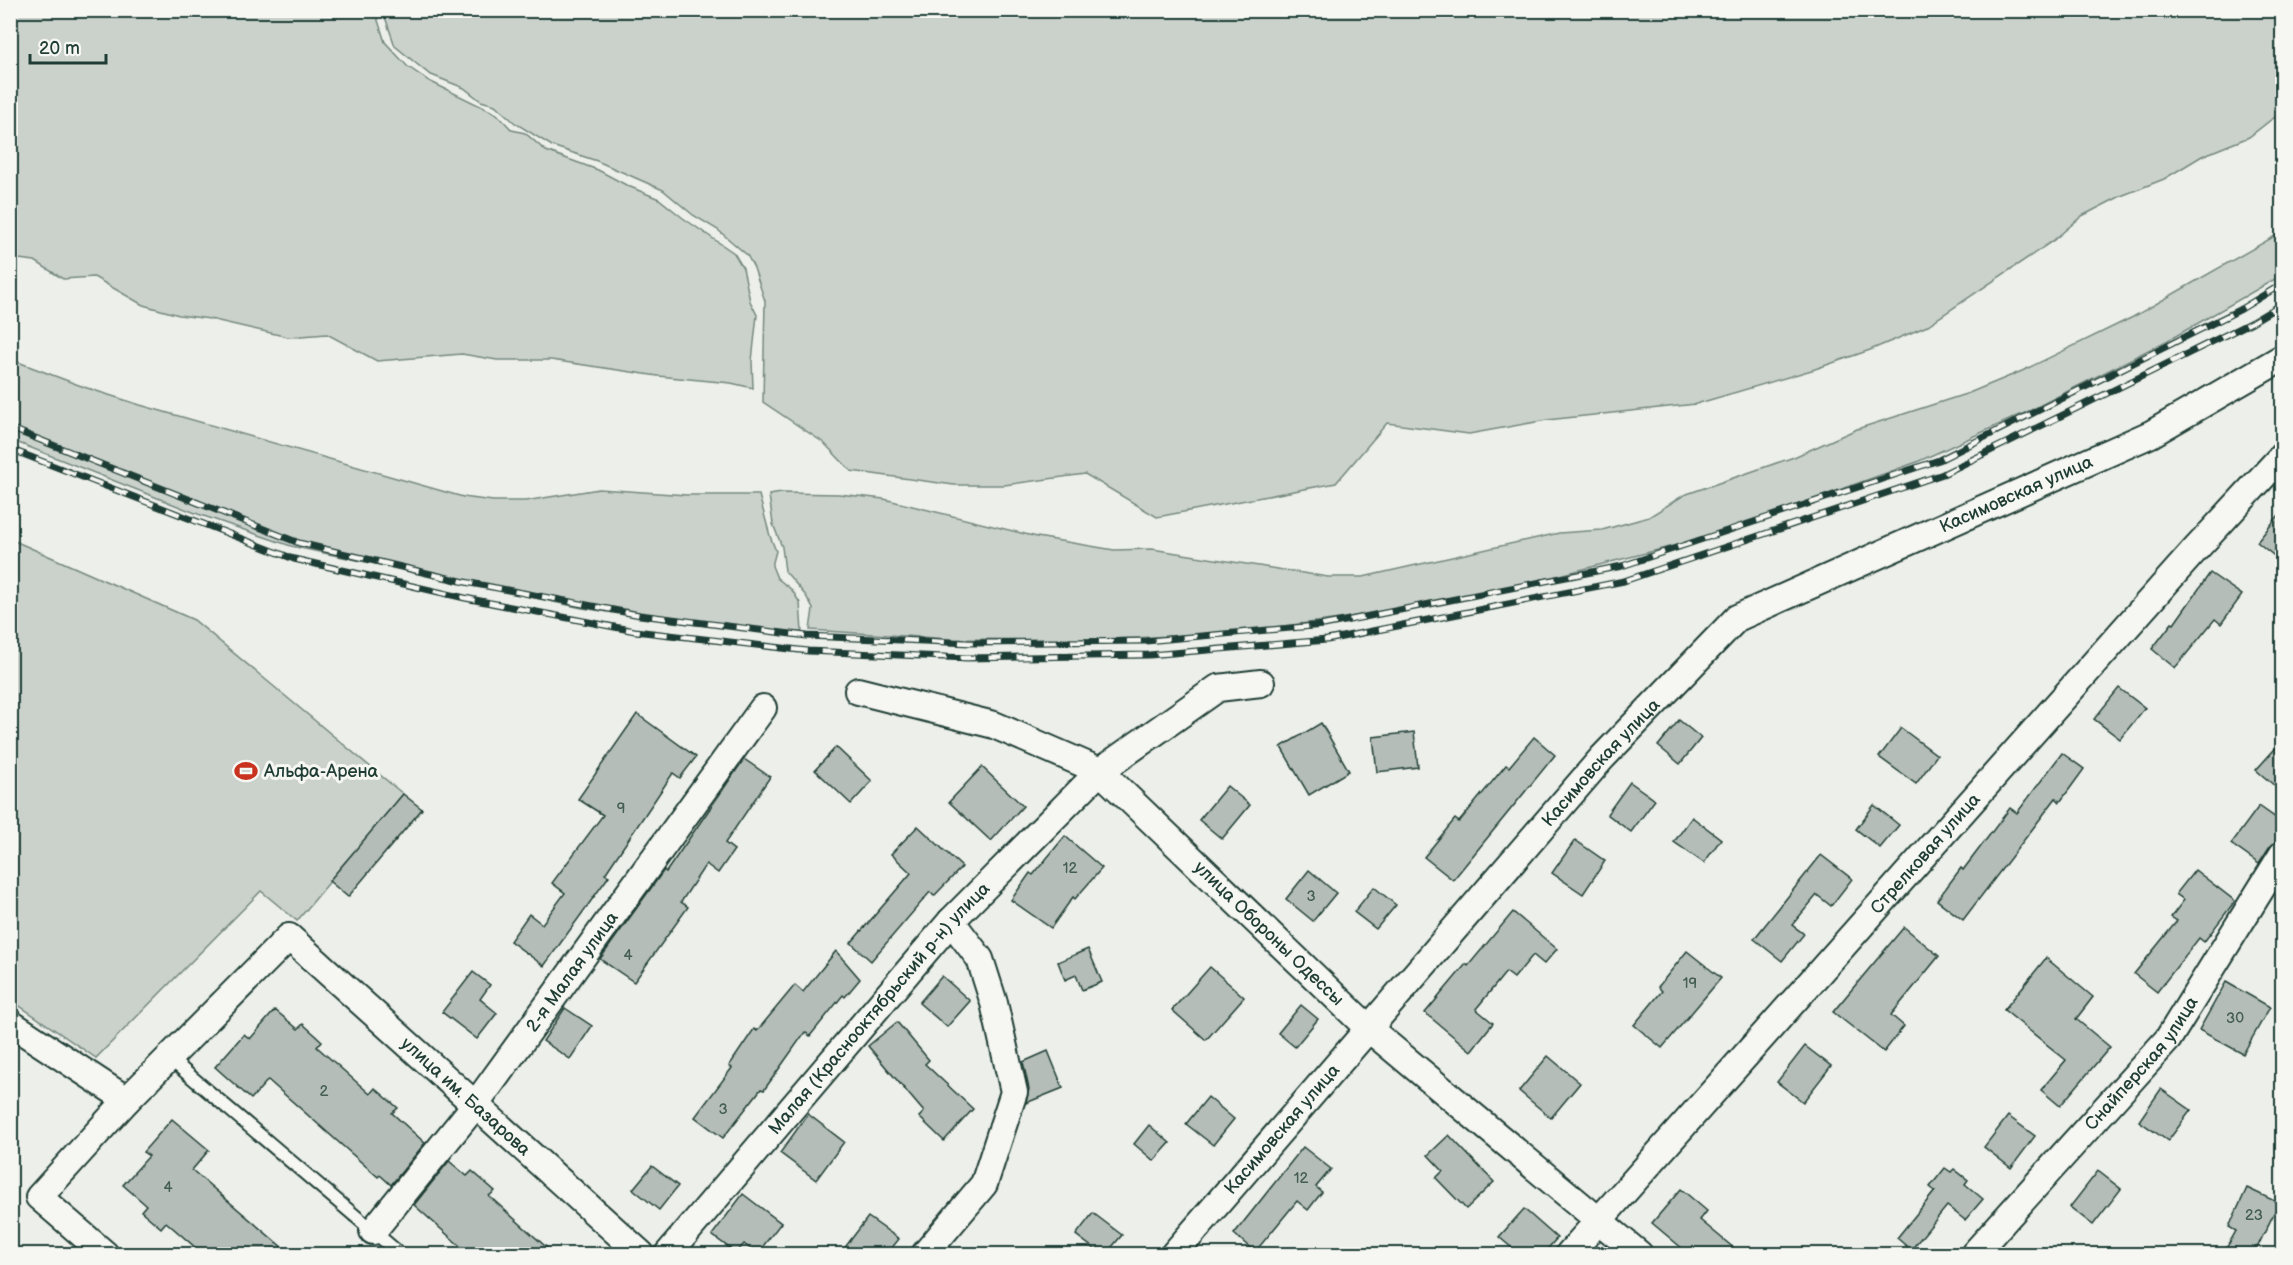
<svg xmlns="http://www.w3.org/2000/svg" width="2293" height="1265" font-family="'Balsamiq Sans',sans-serif">
<rect width="100%" height="100%" fill="#edefea"/>
<filter id="ink" filterUnits="userSpaceOnUse"><feTurbulence type="fractalNoise" baseFrequency=".0167" numOctaves="2"/><feDisplacementMap in="SourceGraphic" scale="12" xChannelSelector="R" yChannelSelector="G"/><feConvolveMatrix kernelMatrix="1 2 1 2 8 2 1 2 1" color-interpolation-filters="sRGB"/></filter>
<g filter="url(#ink)">
<g fill="#cbd2cc" stroke="#758880" stroke-width="1.5">
<path d="M11 10 375 11 385 42 407 66 429 81 497 114 512 130 525 133 546 151 598 170 628 186 659 199 683 218 734 253 743 268 750 301 757 315 752 361 753 388 731 383 658 376 551 360H497L462 354 377 361 327 334 288 337 210 319 179 315 143 305 94 277 63 279 35 261 11 258Z"/>
<path d="M383 11H2282V114L2272 119 2249 137 2202 156 2164 179 2121 196 2082 216 2054 240 1925 327 1870 350 1815 369 1696 404 1547 420 1469 434 1387 423 1336 483 1157 517 1085 474 1004 485H954L851 471 824 443 763 402 765 301 754 268 747 255 718 230 693 215 663 190 597 161 552 146 515 123 495 105 481 101 464 88 429 74 395 46Z"/>
<path d="M2282 232V275L2174 337 2031 410 1917 462 1708 537 1529 583 1340 619 1226 633 1096 640 952 639 810 630 813 609 806 596 785 571 782 547 773 524 769 495 782 493 839 494 884 499 1037 537 1114 550 1152 549 1328 577H1363L1559 533 1602 530 1649 517 1684 495 1794 457 1857 429 1969 393 2022 371 2133 317Z"/>
<path d="M10 359 84 387 140 405 463 497 493 501H525L599 489 687 495H759L770 536 776 551 772 566 777 578 792 590 800 603 802 632 698 625 582 608 291 546 198 514 11 440Z"/>
<path d="M10 539 194 620 403 794 297 921 261 891 96 1058 11 1000Z"/>
</g>
<g fill="#b4bdb8" stroke="#1f3d34" stroke-width="1.5">
<path d="M2283 510V563L2257 542Z"/>
<path d="M2210 573 2242 595 2221 624 2215 619 2175 668 2152 649 2172 623 2174 624Z"/>
<path d="M2119 688 2145 708 2120 739 2094 719Z"/>
<path d="M637 714 696 757 680 778 673 773 605 874 609 876 544 966 510 941 529 914 542 924 565 893 552 883 603 815 578 799Z"/>
<path d="M1679 720 1701 738 1680 764 1658 746Z"/>
<path d="M1321 723 1349 771 1309 795 1281 747Z"/>
<path d="M1901 728 1937 755 1916 784 1879 757Z"/>
<path d="M1414 732 1418 767 1377 772 1373 737Z"/>
<path d="M1534 737 1555 755 1453 880 1424 857 1455 819 1459 822 1506 765 1509 767Z"/>
<path d="M2283 740V793L2256 770Z"/>
<path d="M836 747 872 781 851 804 815 770Z"/>
<path d="M2062 753 2084 769 2060 802 2056 798 1963 920 1937 900 1961 868 1963 870 2010 808 2017 813Z"/>
<path d="M744 759 770 777 725 843 734 850 718 873 706 864 681 902 688 907 634 982 600 959 664 870 666 872Z"/>
<path d="M982 767 1023 806 991 841 949 802Z"/>
<path d="M1630 782 1655 800 1631 832 1607 814Z"/>
<path d="M1227 786 1250 805 1222 839 1199 820Z"/>
<path d="M403 794 422 809 348 897 329 881Z"/>
<path d="M1874 805 1899 825 1880 848 1856 829Z"/>
<path d="M2259 806 2283 823V840L2275 842 2270 847 2259 864 2231 844Z"/>
<path d="M1692 817 1721 839 1704 863 1674 842Z"/>
<path d="M918 826 962 867 934 896 930 892 871 961 851 943 911 873 891 854Z"/>
<path d="M1065 836 1102 868 1075 899 1073 897 1051 928 1011 900 1030 873 1033 875Z"/>
<path d="M1575 840 1605 861 1583 894 1552 873Z"/>
<path d="M1821 855 1852 879 1831 906 1817 895 1792 925 1804 934 1782 961 1754 939Z"/>
<path d="M1309 870 1336 893 1313 921 1286 899Z"/>
<path d="M2195 870 2235 901 2204 942 2199 938 2157 992 2134 974 2177 921 2171 917 2184 900 2176 894Z"/>
<path d="M1374 887 1396 905 1376 929 1354 912Z"/>
<path d="M1513 912 1557 949 1544 964 1533 955 1514 978 1506 972 1476 1009 1493 1023 1471 1051 1425 1013 1466 964 1468 966Z"/>
<path d="M1904 927 1939 956 1891 1015 1904 1026 1884 1052 1833 1012Z"/>
<path d="M1088 949 1102 982 1082 990 1076 975 1065 980 1058 962Z"/>
<path d="M836 951 860 979 845 997 843 995 810 1036 805 1032 764 1090 761 1089 723 1138 695 1117 732 1068 729 1066 754 1029 757 1031 795 985 803 992Z"/>
<path d="M1687 951 1721 978 1662 1048 1634 1025 1662 991 1658 987Z"/>
<path d="M2046 958 2093 997 2076 1019 2110 1047 2060 1106 2041 1090 2066 1060 2004 1010Z"/>
<path d="M1210 967 1244 997 1206 1040 1172 1010Z"/>
<path d="M473 972 490 985 480 999 497 1013 477 1039 442 1012Z"/>
<path d="M942 976 970 1001 947 1027 919 1003Z"/>
<path d="M2226 982 2270 1007 2243 1054 2199 1030Z"/>
<path d="M1301 1005 1318 1019 1295 1047 1278 1033Z"/>
<path d="M565 1008 592 1026 570 1059 543 1041Z"/>
<path d="M275 1010 298 1029 303 1024 322 1041 317 1047 370 1094 375 1088 398 1108 392 1113 425 1143 391 1185 380 1175 378 1177 268 1080 251 1099 215 1067 244 1034 250 1039Z"/>
<path d="M897 1022 929 1060 925 1064 973 1109 944 1141 919 1117 924 1112 868 1046Z"/>
<path d="M1805 1046 1831 1066 1803 1102 1777 1082Z"/>
<path d="M1048 1051 1063 1088 1026 1103 1029 1089 1023 1062Z"/>
<path d="M1548 1056 1580 1083 1551 1118 1519 1091Z"/>
<path d="M2161 1089 2191 1110 2168 1141 2139 1121Z"/>
<path d="M1208 1097 1234 1119 1213 1145 1186 1124Z"/>
<path d="M808 1114 844 1142 816 1180 780 1153Z"/>
<path d="M2008 1116 2035 1136 2011 1168 1984 1147Z"/>
<path d="M172 1119 209 1150 192 1170 290 1254H203L166 1222 161 1228 141 1211 146 1205 123 1185 149 1156 143 1152Z"/>
<path d="M1149 1125 1170 1143 1154 1161 1134 1144Z"/>
<path d="M1449 1135 1494 1182 1466 1209 1436 1178 1443 1171 1428 1155Z"/>
<path d="M1303 1147 1331 1169 1316 1187 1322 1192 1308 1210 1297 1201 1255 1252 1234 1234Z"/>
<path d="M449 1161 467 1176 472 1171 495 1191 489 1196 554 1254H469L414 1205Z"/>
<path d="M652 1166 678 1186 659 1210 633 1189Z"/>
<path d="M1945 1168 1951 1172 1954 1169 1968 1180 1965 1184 1983 1199 1965 1220 1947 1206 1911 1250 1897 1238 1935 1191 1930 1187Z"/>
<path d="M2098 1171 2121 1189 2093 1225 2070 1207Z"/>
<path d="M2247 1188 2279 1203 2254 1254H2223L2236 1231 2229 1227Z"/>
<path d="M1681 1189 1707 1211 1700 1220 1741 1254H1689L1652 1223Z"/>
<path d="M743 1194 781 1223 757 1254 744 1244 736 1253 712 1235Z"/>
<path d="M1524 1209 1557 1238 1543 1254H1519L1499 1237Z"/>
<path d="M1093 1213 1122 1235 1106 1254H1101L1076 1235Z"/>
<path d="M868 1217 899 1239 887 1254H840Z"/>
</g>
<g fill="none" stroke-linecap="round" stroke-linejoin="round">
<g stroke="#1f3d34" stroke-width="16">
<path id="lane" d="M169 1058 400 1254"/>
</g>
<g stroke="#1f3d34" stroke-width="30">
<g id="street">
<path id="s1" d="M858 691 994 725 1100 771 1368 1028 1639 1254"/>
<path id="s2" d="M10 1023 127 1100 289 937 641 1254"/>
<path id="s3" d="M373 1231 476 1104 763 708"/>
<path d="M105 1254 39 1197 127 1100"/>
<path id="s4" d="M668 1254 951 921 1100 771 1218 688 1261 683"/>
<path d="M925 1254 984 1184 1014 1092 994 1003 980 959 951 921"/>
<path id="s5" d="M1174 1254 1602 758 1737 618 2151 434 2282 358"/>
<path id="s6" d="M1569 1254 2195 550 2282 456"/>
<path id="s7" d="M1974 1254 2168 1039 2282 855"/>
</g>
</g>
<use href="#lane" stroke="#f6f6f2" stroke-width="12"/>
<use href="#street" stroke="#f6f6f2" stroke-width="26"/>
<g stroke="#1f3d34" stroke-width="7">
<g id="rail">
<path d="M10 428 299 543 465 582 640 615 807 636 970 643 1146 641 1324 625 1622 566 1939 460 2241 309 2282 284"/>
<path d="M10 449 294 559 465 598 635 631 808 651 967 658 1149 655 1327 640 1624 581 1943 474 2252 322 2282 304"/>
</g>
</g>
<use href="#rail" stroke="#f6f6f2" stroke-width="4.5" stroke-dasharray="14" stroke-linecap="butt"/>
</g>
</g>
<defs>
<g id="stadium-bare" transform="scale(1.8)"><path d="M0-5a6.5 5 0 1 0 0 10a6.5 5 0 1 0 0-10ZM-3.5-1.8h7v3.6h-7Z" fill="#c8321e" stroke="#f6f6f2" stroke-width="2.5" paint-order="stroke"/></g>
</defs>
<g fill-rule="evenodd">
<use href="#stadium-bare" x="246" y="771"/>
</g>
<g text-anchor="middle" stroke-width="6" stroke-linejoin="round" paint-order="stroke">
<g font-size="15" fill="#445d55">
<text x="621" y="813">9</text>
<text x="1070" y="873">12</text>
<text x="1311" y="901">3</text>
<text x="628" y="960">4</text>
<text x="1690" y="988">19</text>
<text x="2235" y="1023">30</text>
<text x="324" y="1096">2</text>
<text x="723" y="1114">3</text>
<text x="1301" y="1183">12</text>
<text x="168" y="1192">4</text>
<text x="2254" y="1220">23</text>
</g>
<g font-size="18" fill="#1f3d34" stroke="#f6f6f2">
<text dy="6" stroke="none"><textPath href="#s5" startOffset="1155">Касимовская улица</textPath></text>
<text dy="6" stroke="none"><textPath href="#s5" startOffset="651">Касимовская улица</textPath></text>
<text dy="6" stroke="none"><textPath href="#s6" startOffset="536">Стрелковая улица</textPath></text>
<text dy="6" stroke="none"><textPath href="#s1" startOffset="490">улица Обороны Одессы</textPath></text>
<text dy="6" stroke="none"><textPath href="#s3" startOffset="327">2-я Малая улица</textPath></text>
<text dy="6" stroke="none"><textPath href="#s4" startOffset="324">Малая (Краснооктябрьский р-н) улица</textPath></text>
<text dy="6" stroke="none"><textPath href="#s7" startOffset="254">Снайперская улица</textPath></text>
<text dy="6" stroke="none"><textPath href="#s2" startOffset="608">улица им. Базарова</textPath></text>
<text dy="6" stroke="none"><textPath href="#s5" startOffset="165">Касимовская улица</textPath></text>
</g>
<g font-size="18" fill="#1f3d34" stroke="#f6f6f2" text-anchor="start">
<text x="264" y="777">Альфа-Арена</text>
</g>
</g>
<rect width="2293" height="1265" fill="none" stroke="#f6f6f2" stroke-width="36"/>
<rect x="18" y="18" width="2257" height="1229" fill="none" stroke="#1f3d34" stroke-width="2" filter="url(#ink)"/>
<path d="M30 54v9h76v-9" fill="none" stroke="#1f3d34" stroke-width="3"/>
<text x="39" y="54" font-size="18" fill="#1f3d34" stroke="#f6f6f2" stroke-width="4.5" paint-order="stroke">20 m</text>
</svg>
